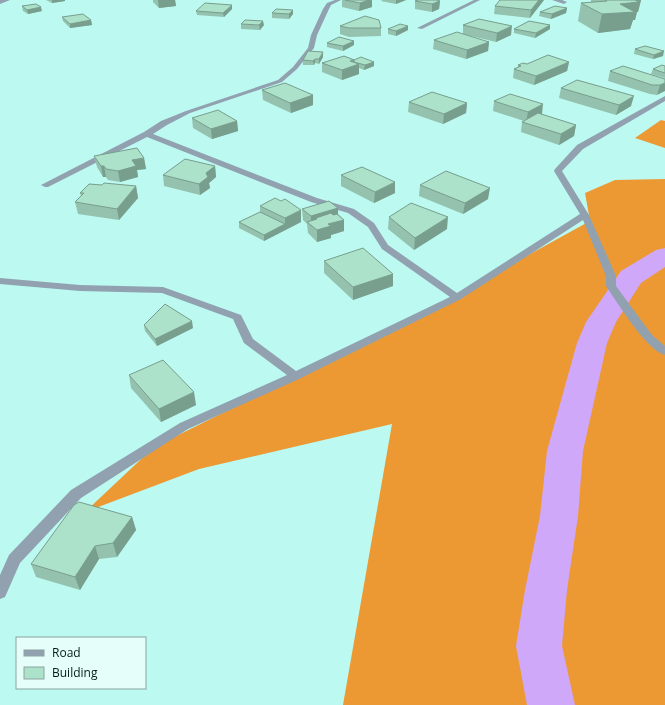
<svg xmlns="http://www.w3.org/2000/svg" width="665" height="705" font-family="'Open Sans',sans-serif">
<rect width="100%" height="100%" fill="#bbf9f1"/>
<g fill="#ec9934">
<path d="M661 120 665 121V148L635 138Z"/>
<path d="M665 179V705H343L392 424 199 469 85 512 154 447 457 297 472 286 590 221 585 193 615 180Z"/>
</g>
<g fill="none" stroke-linecap="round" stroke-linejoin="round">
<path fill="#cfa8f9" fill-rule="evenodd" d="M665 248V267L641 283 616 322 607 343 583 451 578 516 567 590 562 646 575 705H527L516 646 525 590 540 516 547 451 577 343 586 322 621 271 656 250Z"/>
<g fill="#91a1b0" fill-rule="evenodd">
<path d="M0 0H10L0 4Z"/>
<path d="M335 0H341L331 5 329 9 317 35 314 48 297 69 282 82 190 113 167 125 153 134 317 198 354 209 374 223 388 245 457 293 580 214 554 171 555 169 577 145 665 96V101L583 149 562 171 589 215 616 276V286L652 335 665 346V355C647 351 617 302 606 286V276L583 220 461 299 299 379 188 429 81 498 20 563 5 597 0 599V575L9 555 71 490 180 423 287 375 244 343 233 319 162 293 80 291 0 284V278L80 285 163 287 241 315 253 339 296 371 450 297 382 249 368 227 348 213 311 202 147 137 48 187H45L41 185 144 132 161 121 186 111 278 80 293 67 308 48 311 35 323 9 327 3Z"/>
<path d="M474 0H480L422 29 417 28Z"/>
<path d="M552 0H562L567 2 564 4Z"/>
</g>
</g>
<g fill="#94c2ae">
<path d="M46 0H65V1L52 3Z"/>
<path d="M153 0H175L176 6 159 8 153 2Z"/>
<path d="M342 0H372V7L359 11 342 7Z"/>
<path d="M382 0H406L396 4 381 1Z"/>
<path d="M544 0 530 18 494 14 495 6Z"/>
<path d="M591 0H641L638 12H637L635 20H633L630 29 598 33 578 21 581 3 591 2Z"/>
<path d="M415 1H440L439 9 432 12 415 9Z"/>
<path d="M22 6 42 11 28 14 23 11Z"/>
<path d="M567 8 566 13 551 19 539 16 540 12Z"/>
<path d="M232 9 224 17 197 15 196 11Z"/>
<path d="M293 10V14L289 19 272 18V13Z"/>
<path d="M62 17 91 20 92 25 70 28 63 21Z"/>
<path d="M241 24 264 25 260 30 241 29Z"/>
<path d="M463 25 511 35 496 42 463 34Z"/>
<path d="M550 25V29L535 38 514 33V29Z"/>
<path d="M340 26 381 28V36L349 37 340 34Z"/>
<path d="M388 29 408 30 396 36 388 34Z"/>
<path d="M434 40 489 42 488 51 466 59 433 49Z"/>
<path d="M327 43 354 45 343 51 327 47Z"/>
<path d="M635 49 663 56 653 59 634 54Z"/>
<path d="M344 56 374 66 364 70 359 68V74L342 80 322 72V63Z"/>
<path d="M323 57 319 64 315 63 314 65H303V60Z"/>
<path d="M569 62 567 71 534 85 513 78 514 69 518 67V65Z"/>
<path d="M665 66V78L651 74 653 69Z"/>
<path d="M610 71 665 79 657 95 650 94 608 81Z"/>
<path d="M561 88 631 106 616 115 559 98Z"/>
<path d="M262 90 313 95V105L291 113 263 100Z"/>
<path d="M494 101 542 114H541L576 125 574 136 559 145 521 132 522 122 524 121 493 111Z"/>
<path d="M409 102 467 103 466 113 443 124 408 112Z"/>
<path d="M192 118 237 121 238 131 212 139 193 128Z"/>
<path d="M94 156 144 158 146 169 137 170 138 177 120 182 108 180 106 177H103L97 167Z"/>
<path d="M215 166 216 177 209 183 210 188 200 195 164 186 163 175Z"/>
<path d="M341 175 395 193 374 203 341 186Z"/>
<path d="M102 185 136 186 138 198 119 220 78 214 75 202 81 196 80 193Z"/>
<path d="M420 185 488 199 463 214 419 196Z"/>
<path d="M260 206 301 222 264 241 239 228V222L260 212Z"/>
<path d="M302 209 338 214 344 220V231L331 235V238L317 242 308 233 307 224 303 220Z"/>
<path d="M389 217 447 229 414 250 388 229Z"/>
<path d="M324 261 393 286 353 300 324 273Z"/>
<path d="M144 325 193 328 157 346 145 331Z"/>
<path d="M129 375 196 405 161 422 131 388Z"/>
<path d="M132 517 136 530 117 557 99 559 80 590 36 577 31 564Z"/>
</g>
<g fill="#789e8d">
<path d="M52 0H65V1L52 3Z"/>
<path d="M158 0H175L176 6 159 8Z"/>
<path d="M369 0H372V7L359 11 360 3Z"/>
<path d="M396 0H406L396 4Z"/>
<path d="M539 0H544L530 18 531 10Z"/>
<path d="M625 0H641L638 12H637L635 20H633L630 29 598 33 602 14Z"/>
<path d="M440 1 439 9 432 12V4Z"/>
<path d="M232 5V9L224 17 223 13Z"/>
<path d="M41 7 42 11 28 14 27 10Z"/>
<path d="M567 8 566 13 551 19 552 14Z"/>
<path d="M293 10V14L289 19V14Z"/>
<path d="M91 20 92 25 70 28V24Z"/>
<path d="M263 21 264 25 260 30 259 25Z"/>
<path d="M550 25V29L535 38 536 33Z"/>
<path d="M408 26V30L396 36V31Z"/>
<path d="M512 26 511 35 496 42 497 33Z"/>
<path d="M354 41V45L343 51V46Z"/>
<path d="M489 42 488 51 466 59 467 50Z"/>
<path d="M664 51 663 56 653 59 654 55Z"/>
<path d="M323 52V57L319 64V59Z"/>
<path d="M315 59V63L314 65 313 61Z"/>
<path d="M354 60V66L359 64V74L342 80V70L350 61Z"/>
<path d="M374 62V66L364 70 365 65Z"/>
<path d="M569 62 567 71 534 85 536 76Z"/>
<path d="M665 83V91L657 95 660 85Z"/>
<path d="M313 95V105L291 113 290 103Z"/>
<path d="M634 96 631 106 616 115 619 105Z"/>
<path d="M467 103 466 113 443 124 444 114Z"/>
<path d="M543 104 542 114 526 122 528 112Z"/>
<path d="M237 121 238 131 212 139 211 129Z"/>
<path d="M576 125 574 136 559 145 561 134Z"/>
<path d="M144 158 146 169 137 170 138 177 120 182 118 171 132 160Z"/>
<path d="M101 166H104L106 177H103Z"/>
<path d="M215 166 216 177 209 183 210 188 200 195 199 184 206 173Z"/>
<path d="M395 182V193L374 203 375 192Z"/>
<path d="M136 186 138 198 119 220 117 209Z"/>
<path d="M490 188 488 199 463 214 465 203Z"/>
<path d="M338 208V219L316 218V226H311V216Z"/>
<path d="M301 210V222L264 241V235L285 224V218Z"/>
<path d="M448 217 447 229 414 250 415 238Z"/>
<path d="M344 220V231L331 235V238L317 242V230L328 224Z"/>
<path d="M393 274V286L353 300V287Z"/>
<path d="M192 321 193 328 157 346 155 339Z"/>
<path d="M194 392 196 405 161 422 159 409Z"/>
<path d="M132 517 136 530 117 557 113 543Z"/>
<path d="M95 546 99 559 80 590 75 577Z"/>
</g>
<g fill="#ace1ca" stroke="#789e8d">
<path d="M345 0H369L360 3Z"/>
<path d="M418 0H436L440 1 432 4 415 1Z"/>
<path d="M500 0H539L531 10 495 6Z"/>
<path d="M605 0H635L639 2 620 4 635 12 602 14 581 3 607 1Z"/>
<path d="M205 3 232 5 223 13 196 11Z"/>
<path d="M36 4 41 7 27 10 22 6Z"/>
<path d="M555 6 567 8 552 14 540 12Z"/>
<path d="M276 9 293 10 289 14 272 13Z"/>
<path d="M83 14 91 20 70 24 62 17Z"/>
<path d="M365 16 379 20 381 28H349L340 26Z"/>
<path d="M479 19 512 26 497 33 463 25Z"/>
<path d="M245 20 263 21 259 25 241 24Z"/>
<path d="M529 21 550 25 536 33 514 29Z"/>
<path d="M400 24 408 26 396 31 388 29Z"/>
<path d="M457 32 489 42 467 50 434 40Z"/>
<path d="M339 37 354 41 343 46 327 43Z"/>
<path d="M645 46 664 51 654 55 635 49Z"/>
<path d="M308 51 323 52 319 59H315L313 61 303 60Z"/>
<path d="M548 55 569 62 536 76 514 69 521 66 518 65 523 63 527 64Z"/>
<path d="M344 56 354 60 350 61 359 64 342 70 322 63Z"/>
<path d="M361 57 374 62 365 65 354 62V60Z"/>
<path d="M662 65 665 66V73L653 69Z"/>
<path d="M623 66 665 79V83L660 85H652L610 71Z"/>
<path d="M577 80 634 96 619 105 561 88Z"/>
<path d="M285 83 313 95 290 103 262 90Z"/>
<path d="M432 92 467 103 444 114 409 102Z"/>
<path d="M510 94 543 104 528 112 494 101Z"/>
<path d="M218 110 237 121 211 129 192 118Z"/>
<path d="M538 113 576 125 561 134 522 122Z"/>
<path d="M137 148 144 158 132 160 136 166 118 171 106 169 104 166H101L94 156Z"/>
<path d="M185 159 215 166 206 173 208 177 199 184 163 175Z"/>
<path d="M362 167 395 182 375 192 341 175Z"/>
<path d="M446 171 490 188 465 203 420 185Z"/>
<path d="M104 183 136 186 117 209 75 202 84 193H80L89 184 102 185Z"/>
<path d="M275 198 281 201 285 199 301 210 285 218 260 206Z"/>
<path d="M329 201 338 208 311 216 302 209Z"/>
<path d="M411 203 448 217 415 238 389 217Z"/>
<path d="M260 212 285 224 264 235 239 222Z"/>
<path d="M331 213 333 215 337 214 344 220 328 224 331 226 317 230 307 222 317 219 316 218Z"/>
<path d="M363 248 393 274 353 287 324 261Z"/>
<path d="M165 304 192 321 155 339 144 325Z"/>
<path d="M163 360 194 392 159 409 129 375Z"/>
<path d="M79 502 132 517 113 543 95 546 75 577 31 564 74 505Z"/>
</g>
<rect x="16" y="637" width="130" height="52" fill="#e6fefa" stroke="#8ca4a0"/>
<rect x="24" y="650" width="20" height="6" fill="#91a1b0" stroke="#8ca4a0"/>
<text x="52" y="657" font-size="12" fill="#041d1a">Road</text>
<rect x="24" y="667" width="20" height="12" fill="#ace1ca" stroke="#8ca4a0"/>
<text x="52" y="677" font-size="12" fill="#041d1a">Building</text>
</svg>
